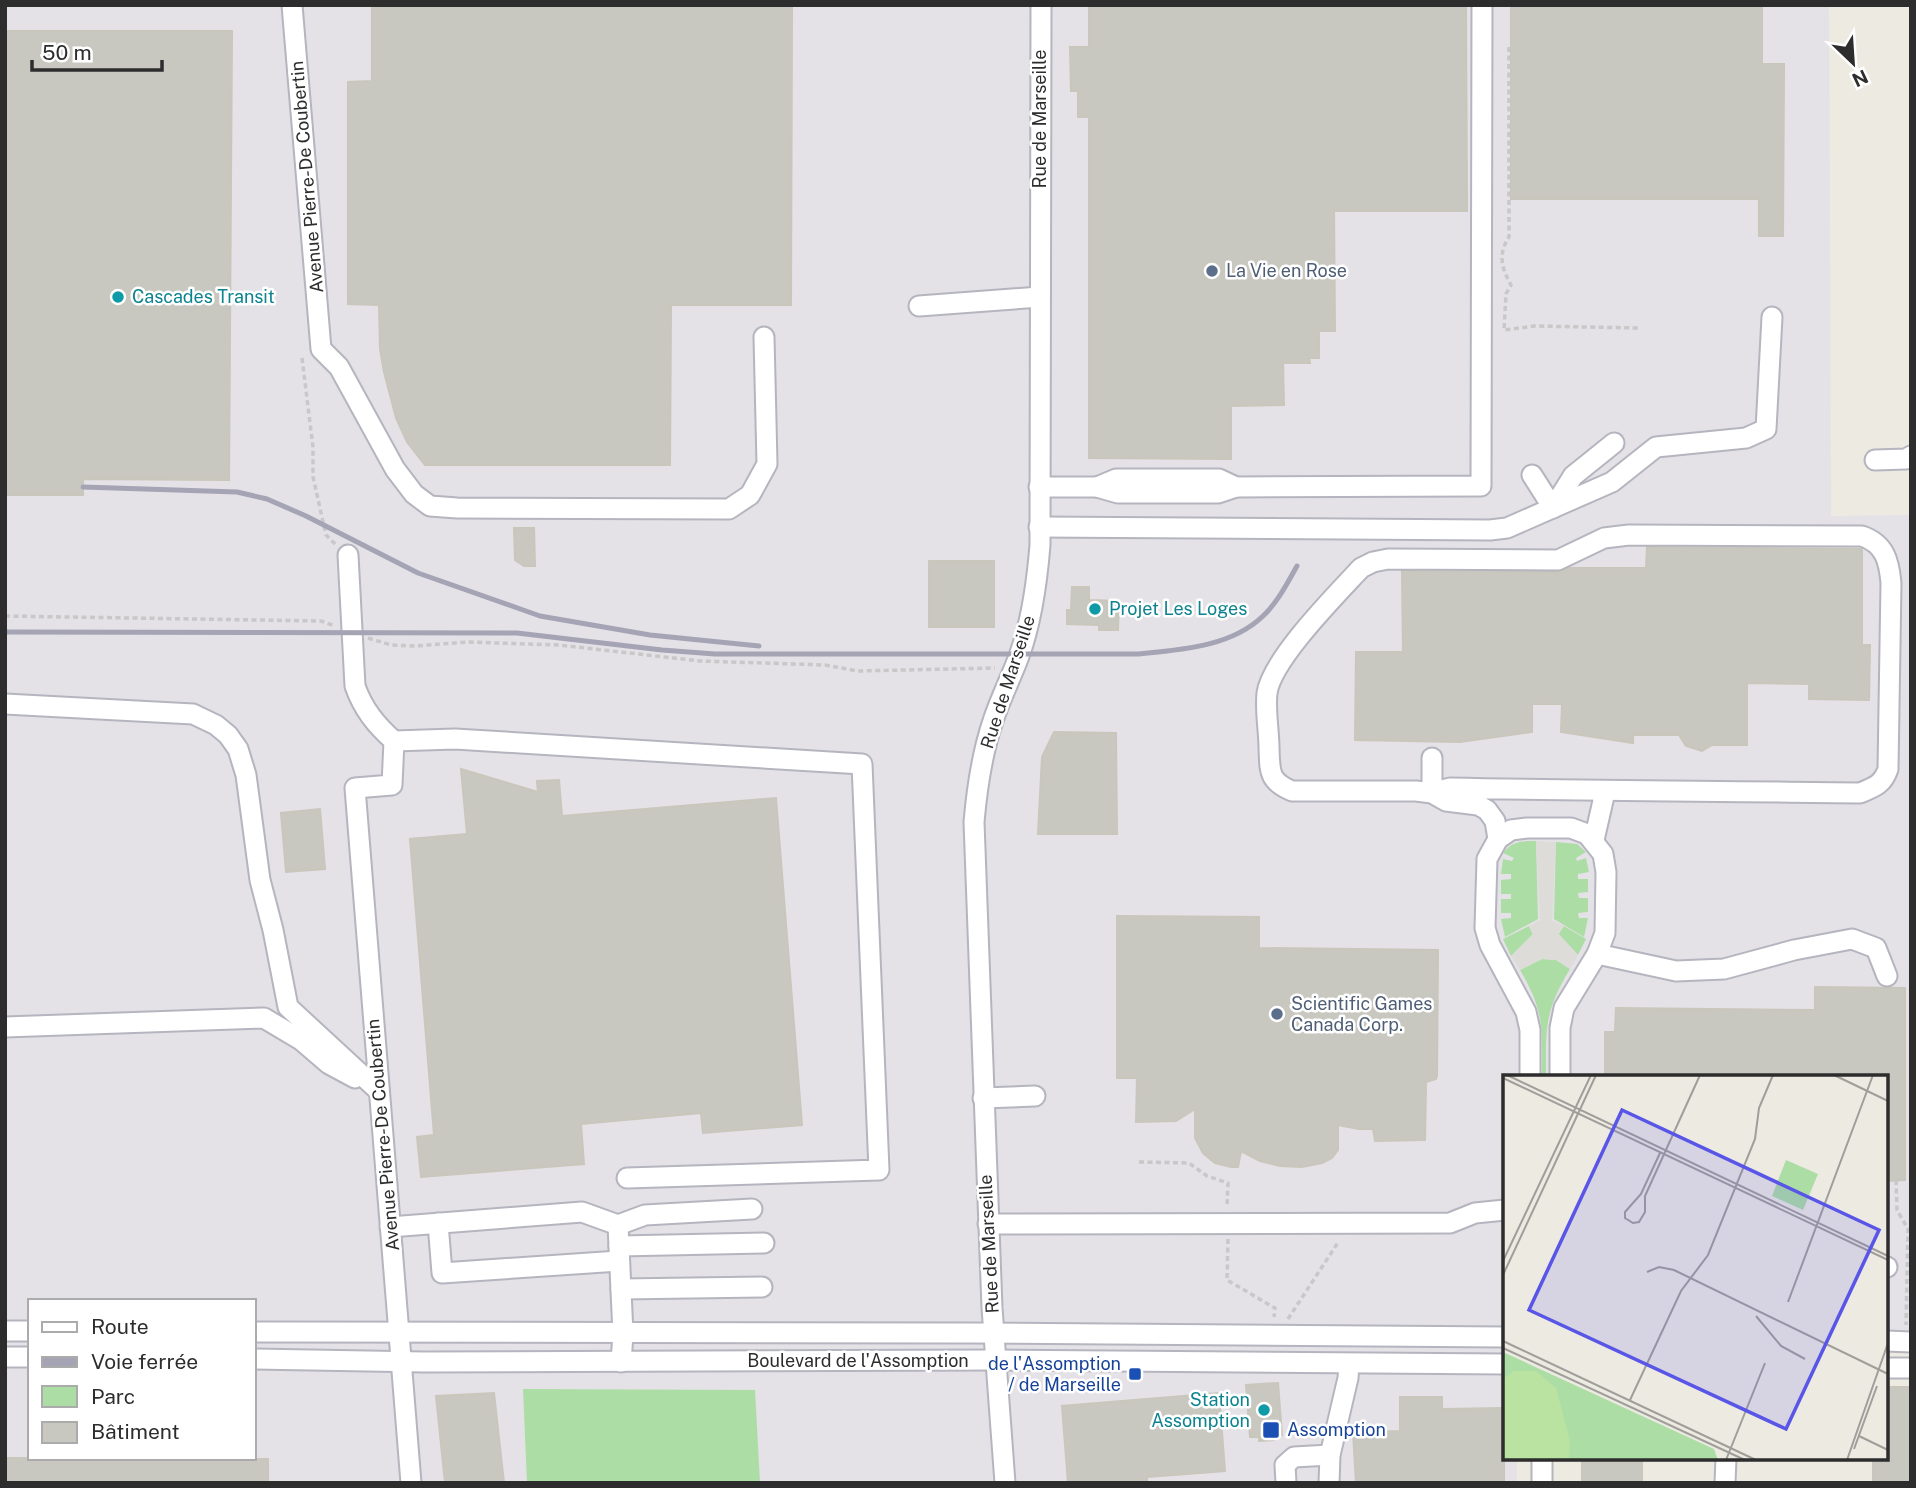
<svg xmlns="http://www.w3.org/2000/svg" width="1916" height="1488" font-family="'Public Sans',sans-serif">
<rect width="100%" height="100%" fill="#edeae2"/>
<path fill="#e4e1e7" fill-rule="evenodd" d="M5 5H1829L1831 516 1911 515V1332L1886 1331V1077H1505V1458H1517V1483H5ZM30 1301H254V1458H30Z"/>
<g fill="#acdda5">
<path d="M1536 841 1538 919 1505 937 1501 919 1511 918V913H1501V899H1511V894H1501V880L1511 879V874H1501L1503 859 1512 861 1514 858 1503 853C1512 841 1522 841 1536 841Z"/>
<path d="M1556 842 1577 844 1586 852 1576 858 1577 861 1586 858 1589 872 1578 874V879H1588V892L1578 893 1579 898H1588V912L1578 913 1579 918H1588L1584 937 1554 919Z"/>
<path d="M1529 926 1533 934 1511 956 1503 939Z"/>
<path d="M1564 926 1586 939 1578 955 1558 934Z"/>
<path d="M1542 959 1556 960 1570 969C1544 1012 1546 1028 1546 1076H1542C1542 1029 1545 1012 1520 970Z"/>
<path d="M523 1389 755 1390 760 1483H527Z"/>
</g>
<path fill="#dedcd8" d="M1536 841 1556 842 1552 920 1564 926 1559 934 1578 955 1570 969 1556 960 1542 959 1520 970 1511 956 1533 935 1529 926 1540 920Z"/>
<g fill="#c9c8c0" stroke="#c9c6bb" stroke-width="2">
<path d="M372 5H792L791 305H671L670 465H425L407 442 396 418 384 372 380 349 379 305 348 304V82L372 81Z"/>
<path d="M1089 5H1466L1467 211H1334L1335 331H1319V358H1309L1310 363H1283L1284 405 1231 406V459L1089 458V117H1078V91H1071L1070 47H1089Z"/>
<path d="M1511 5 1762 6V64H1784L1783 236H1759V199H1511Z"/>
<path d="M5 31H232L229 480 83 479V495H5Z"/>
<path d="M514 528H534L535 566H524L515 560Z"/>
<path d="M1647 547 1862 549V645H1870L1869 700 1809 699V684L1747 683V745H1712L1702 751 1686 746 1679 735H1633V743L1561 732 1562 704H1532V732L1460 742 1355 740 1356 652H1403L1402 571 1558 572 1569 568H1646Z"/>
<rect x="929" y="561" width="65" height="66"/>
<path d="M1072 587H1089V600L1119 601 1118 630H1099V625L1067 624V610H1071Z"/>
<path d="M1054 732 1116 733 1117 834H1038L1042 757Z"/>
<path d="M461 769 538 792 537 781 559 780 562 816 776 798 802 1125 703 1133 701 1113 581 1124 584 1164 421 1177 417 1137 434 1135 410 839 467 834Z"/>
<path d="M320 809 325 869 286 872 281 813Z"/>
<path d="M1117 916 1259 917V948L1438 950 1437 1075 1436 1079 1426 1082 1425 1140 1375 1141 1373 1129H1359L1338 1125V1150L1332 1158 1322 1163 1302 1167 1280 1166 1260 1161 1241 1151 1238 1167H1231L1215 1163 1203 1153 1195 1138V1109L1176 1121 1136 1122 1137 1078H1117Z"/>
<path d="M1815 987 1905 988V1180L1886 1181V1077H1605V1032H1615L1616 1008 1815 1010Z"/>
<path d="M1278 1383 1282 1435H1273L1274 1440 1259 1441V1437H1250L1246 1385Z"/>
<path d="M1886 1387H1911V1483H1873V1458H1886Z"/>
<path d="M494 1393 504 1483H445L436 1396Z"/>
<path d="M1219 1393 1225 1471 1147 1477V1483H1068L1062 1406Z"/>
<path d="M1400 1397H1442V1409L1504 1408V1483H1356L1353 1432 1400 1431Z"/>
<path d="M5 1458 268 1459V1483H5Z"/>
<rect x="1582" y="1458" width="60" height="25"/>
</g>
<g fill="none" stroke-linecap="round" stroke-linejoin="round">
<g stroke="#b5b5bf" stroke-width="23">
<g id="minor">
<path d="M292 5 321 349 339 367 395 469 414 494 430 506 457 508 729 509 750 495 767 464 764 337"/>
<path d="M919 306 1040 297"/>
<path d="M1875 460 1906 459 1911 456"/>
<path d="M1532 475 1553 508 1573 476 1614 443"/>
<path d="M1039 487H1097L1118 493H1218L1236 487 1481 486 1482 5"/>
<path d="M1097 487 1116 479H1219L1236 487"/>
<path d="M1039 527 1490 530 1507 528 1612 482 1656 447 1746 438 1766 429 1772 317"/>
<path d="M348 555 355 686C363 709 376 725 394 741"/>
<path d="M5 704 193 714 216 725 228 735 238 749 246 775 260 880 273 930 288 1007 379 1091"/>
<path d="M1432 758V793"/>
<path d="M1432 793 1450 788C1587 791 1724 791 1860 793 1875 787 1883 784 1888 769L1891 583C1889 561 1885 544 1862 536L1629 535 1604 538 1558 560 1388 559 1373 562 1361 568C1337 594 1272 659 1267 693 1265 711 1269 731 1269 748 1270 771 1268 781 1292 791H1416L1432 793 1446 801 1478 805 1487 810 1495 821 1498 839"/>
<path d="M1594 840 1605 792"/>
<path d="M1597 954 1676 971 1724 969 1794 950 1852 939 1876 948 1887 976"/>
<path d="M5 1027 264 1018 301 1040 329 1064 355 1078"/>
<path d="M1530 1077V1030L1526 1012 1490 945 1485 928 1487 859 1498 839 1511 830 1527 828H1571L1587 834 1603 854 1606 872 1605 933 1597 954 1564 1008 1560 1028V1077"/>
<path d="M983 1098 1035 1096"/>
<path d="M438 1223 442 1273 619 1261"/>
<path d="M988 1224 1450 1223 1475 1213 1505 1210"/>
<path d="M618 1225 645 1215 752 1209"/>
<path d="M390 1227 582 1212 618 1225 623 1334 621 1362"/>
<path d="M619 1246 764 1243"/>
<path d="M1886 1267H1887"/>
<path d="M621 1289 762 1287"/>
<path d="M5 1331H30"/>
<path d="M254 1332 971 1333 1505 1337"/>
<path d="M1886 1341 1911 1342"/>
<path d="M5 1357H30"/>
<path d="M254 1359 424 1362 995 1360 1505 1364"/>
<path d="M1886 1368H1911"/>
<path d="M411 1483 355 788 392 785 394 741 455 739 862 764 879 1170 627 1178"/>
<path d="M1005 1483 992 1308 974 822C977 788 982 753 993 721 1000 699 1011 678 1019 656 1032 621 1037 582 1040 545L1041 5"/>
<path d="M1286 1483 1285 1465 1294 1457 1330 1455"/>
<path d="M1329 1483 1330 1455 1348 1378 1349 1364"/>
<path d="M1542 1483V1458"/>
<path d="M1725 1483 1726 1458"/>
</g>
</g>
<g stroke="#c8c8c8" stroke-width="3.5" stroke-dasharray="5 3.5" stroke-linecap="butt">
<path d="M1509 47V237C1498 254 1501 267 1511 285L1506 294 1504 330 1535 326 1639 328"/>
<path d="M302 358 313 447V477L326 535 336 545"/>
<path d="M5 616 321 621 335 626"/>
<path d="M368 638 391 645 415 646 467 642 559 645 700 661 825 665 858 671 995 668"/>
<path d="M1139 1162 1189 1163 1207 1176 1228 1183 1227 1206"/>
<path d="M1896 1180 1897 1210 1908 1229 1906 1325"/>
<path d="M1228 1239 1227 1280 1275 1308 1274 1317"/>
<path d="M1288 1319 1339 1241"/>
</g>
<use href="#minor" stroke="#fff" stroke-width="19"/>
<g stroke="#a5a4b5" stroke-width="5">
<path d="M83 487 237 492 267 499 306 516 418 573 540 616 650 635 759 646"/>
<path d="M5 632 517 633 662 650 715 654H1138C1180 650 1231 647 1263 616 1277 603 1287 584 1297 566"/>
</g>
</g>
<g fill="#5c6f8a" stroke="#fff" stroke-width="2.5">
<circle cx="1212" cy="271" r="7"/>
<circle cx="1277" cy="1014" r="7"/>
</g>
<g fill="#0f9aa8" stroke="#fff" stroke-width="2.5">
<circle cx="118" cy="297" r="7"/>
<circle cx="1095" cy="609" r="7"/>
<circle cx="1264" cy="1410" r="7"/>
</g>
<g fill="#1a4fb4" stroke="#fff" stroke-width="2.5">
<rect x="1128" y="1367" width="14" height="14" rx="3.5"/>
<rect x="1262" y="1421" width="18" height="18" rx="3.5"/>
</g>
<g text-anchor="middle" stroke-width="5" stroke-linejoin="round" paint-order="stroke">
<g font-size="18" fill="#2d2d2d" stroke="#fff">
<text transform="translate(1040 119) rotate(-90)" y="6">Rue de Marseille</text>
<text transform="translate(307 177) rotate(-95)" y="6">Avenue Pierre-De Coubertin</text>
<text transform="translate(1008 682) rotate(-72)" y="6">Rue de Marseille</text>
<text transform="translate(383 1135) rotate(-95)" y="6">Avenue Pierre-De Coubertin</text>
<text transform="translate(989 1244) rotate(-93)" y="6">Rue de Marseille</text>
<text x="858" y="1367">Boulevard de l'Assomption</text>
</g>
<g font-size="18" fill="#4e5e75" stroke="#fff" text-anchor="start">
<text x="1226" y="277">La Vie en Rose</text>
<text x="1291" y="1010">Scientific Games<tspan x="1291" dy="21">Canada Corp.</tspan></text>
</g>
<g font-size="18" fill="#0d838f" stroke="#fff" text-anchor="start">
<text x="132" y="303">Cascades Transit</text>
<text x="1109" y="615">Projet Les Loges</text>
<text x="1250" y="1406" text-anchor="end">Station<tspan x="1250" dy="21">Assomption</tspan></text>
</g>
<g font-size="18" fill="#164399" stroke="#fff" text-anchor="end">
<text x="1121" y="1370">de l'Assomption<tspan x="1121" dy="21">/ de Marseille</tspan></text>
<text x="1287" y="1436" text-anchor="start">Assomption</text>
</g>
</g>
<g transform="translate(1503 1075)">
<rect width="385" height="385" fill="#edeae2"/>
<path d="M283 85 315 99 300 135 269 121ZM0 277 211 374 215 385H0Z" fill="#acdda5"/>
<path d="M11 296H33L53 313 67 366 66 385H0V304Z" fill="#bae3a2"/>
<path fill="none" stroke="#a09e9a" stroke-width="2" d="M4 0 385 181M331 0 385 26M0 3 385 185M157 78 138 119 122 137V143L130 148 136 147 142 137V121L197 0M0 186 88 0M144 197 156 192 171 195 385 299M0 200 93 0M285 227 370 0M253 241 278 271 302 284M0 266 253 385M0 273 242 385M127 325 178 216 205 180 252 64 256 33 270 0M356 361 385 375M351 374 374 311M223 385 262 288M344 385 385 268"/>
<path fill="#5855e7" fill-opacity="0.15" stroke="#5855e7" stroke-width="3.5" d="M119 35 376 155 283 354 26 235Z"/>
<rect width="385" height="385" fill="none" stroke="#2d2d2d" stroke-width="3.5"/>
</g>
<rect width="1916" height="1488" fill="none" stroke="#2d2d2d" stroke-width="14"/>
<rect x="28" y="1299" width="228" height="161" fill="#ffffff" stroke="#ababab" stroke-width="2"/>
<rect x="42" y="1322" width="35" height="10" fill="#ffffff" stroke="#ababab" stroke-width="2"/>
<text x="91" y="1334" font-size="21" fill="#2d2d2d">Route</text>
<rect x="42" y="1357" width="35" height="10" fill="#a5a4b5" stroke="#ababab" stroke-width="2"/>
<text x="91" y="1369" font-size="21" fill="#2d2d2d">Voie ferrée</text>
<rect x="42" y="1386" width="35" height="21" fill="#acdda5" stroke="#ababab" stroke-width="2"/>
<text x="91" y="1404" font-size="21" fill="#2d2d2d">Parc</text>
<rect x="42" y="1422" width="35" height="21" fill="#c9c8c0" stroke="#ababab" stroke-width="2"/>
<text x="91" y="1439" font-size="21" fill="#2d2d2d">Bâtiment</text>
<g transform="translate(1853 63) rotate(155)" stroke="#ffffff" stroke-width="5" paint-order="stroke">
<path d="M0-5L12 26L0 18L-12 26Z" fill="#2d2d2d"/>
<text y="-10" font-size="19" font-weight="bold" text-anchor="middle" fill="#2d2d2d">N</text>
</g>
<path d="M32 60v10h130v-10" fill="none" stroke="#2d2d2d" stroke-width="3.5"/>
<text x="42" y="60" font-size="21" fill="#2d2d2d" stroke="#ffffff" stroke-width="5" paint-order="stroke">50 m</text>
</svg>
